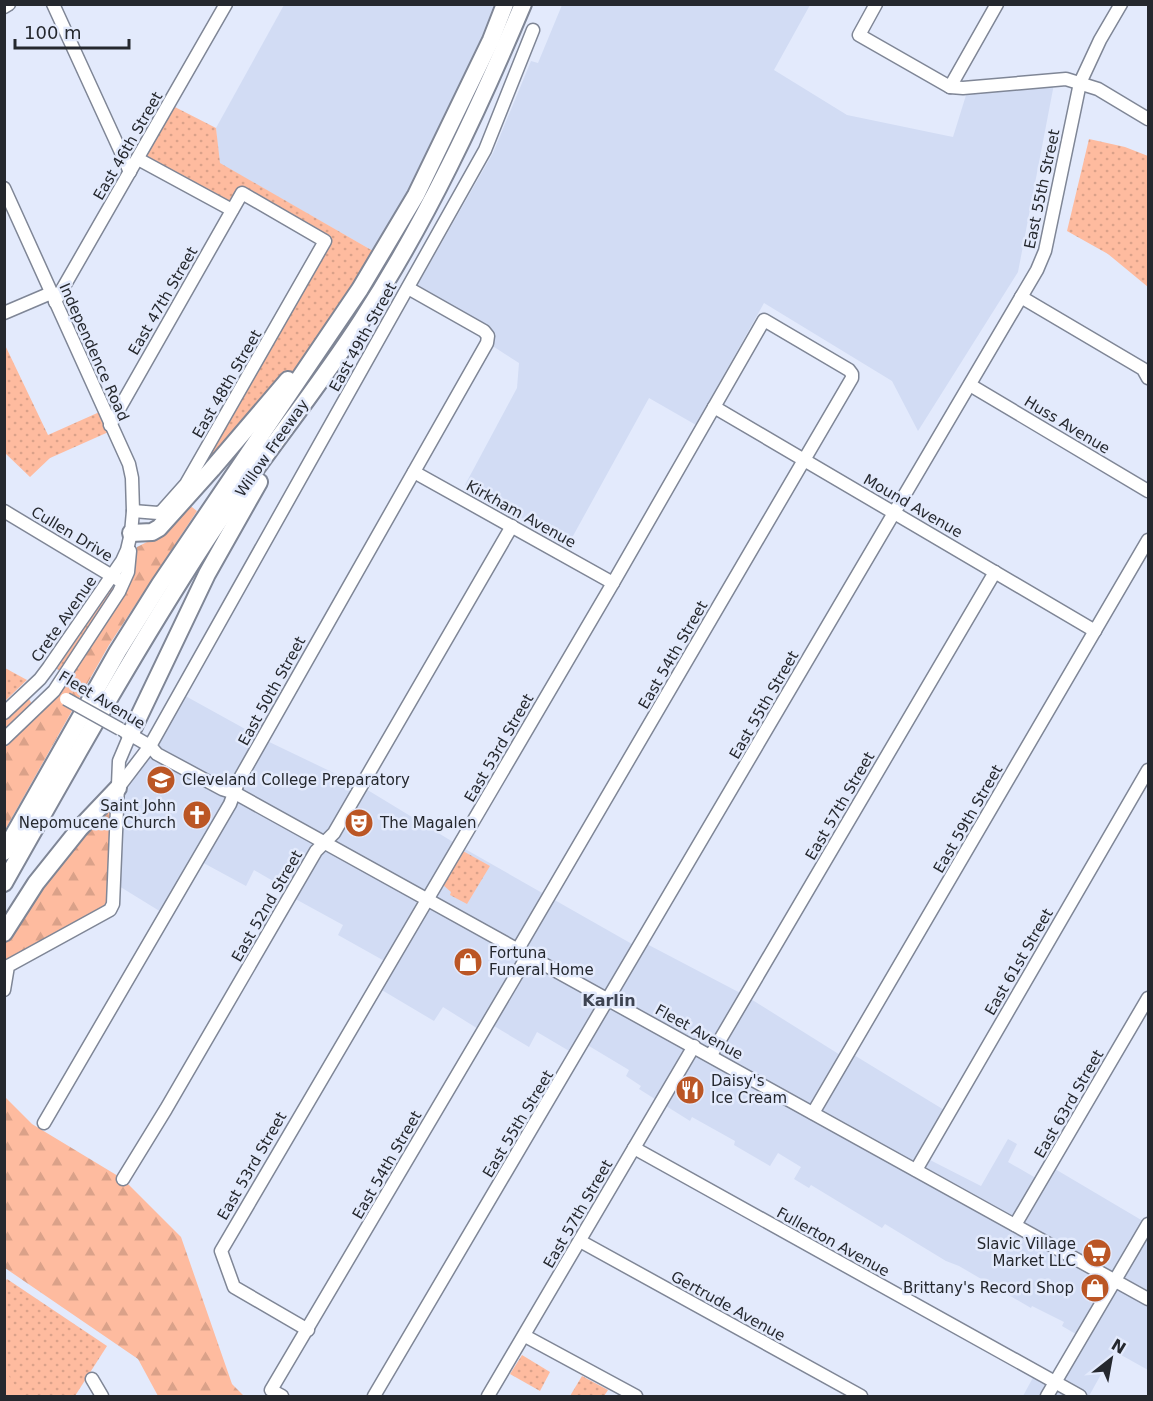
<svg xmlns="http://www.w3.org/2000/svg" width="1153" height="1401" font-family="'DejaVu Sans',sans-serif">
<defs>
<pattern id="grass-dots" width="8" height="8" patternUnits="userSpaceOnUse" patternTransform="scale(1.5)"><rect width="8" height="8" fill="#febb9f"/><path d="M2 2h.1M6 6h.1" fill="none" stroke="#daa189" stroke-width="1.8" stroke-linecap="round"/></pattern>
<pattern id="forest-firs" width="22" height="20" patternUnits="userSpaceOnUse" patternTransform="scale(1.5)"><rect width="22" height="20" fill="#febb9f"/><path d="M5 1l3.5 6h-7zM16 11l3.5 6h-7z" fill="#daa189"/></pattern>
</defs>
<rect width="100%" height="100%" fill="#e3eafc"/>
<g fill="#d2dcf4">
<path d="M284 5H505L380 255 219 163 216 128Z"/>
<path d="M562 5H810L774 70 847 115 953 137 967 92 1054 84 1018 272 918 431 892 381 764 303 696 425 649 398 568 545 465 485 517 388 519 363 491 345 495 337 414 291 493 153 531 61 538 63Z"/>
<path d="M180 693 263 739 361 786 458 845 639 948 643 942 746 996 845 1058 849 1052 954 1116 930 1160 981 1186 1008 1139 1017 1144 1008 1162 1041 1181 1050 1166 1148 1224V1370L1114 1351 1089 1396H1023L1036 1372 1055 1382 1081 1337 1062 1326 1064 1322 1032 1306 1031 1308 959 1266 946 1261 885 1224 882 1228 811 1185 809 1188 794 1179 801 1167 778 1153 770 1166 734 1145 735 1141 692 1117 690 1121 639 1089 641 1086 626 1076 629 1070 584 1043 576 1055 537 1032 529 1047 489 1023 483 1032 443 1007 434 1021 375 986 388 963 338 935 343 925 290 896 292 892 254 870 246 886 198 860 166 915 114 883 107 803Z"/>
</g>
<g fill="url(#grass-dots)">
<path d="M169 104 216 128 220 163 380 255 332 329 212 469 186 484 325 241 242 193 232 210 138 159Z"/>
<path d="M1089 139 1125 147 1148 156V287L1108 254 1067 231Z"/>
<path d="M4 343 48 435 104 410 113 430 50 458 30 477 5 453Z"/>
<path d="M116 586 118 589 60 670H58L57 668 112 588Z"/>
<path d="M5 668 27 680 5 701Z"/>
<path d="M29 699 32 704 5 730V719L21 703Z"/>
<path d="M463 851 490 866 467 904 450 895 451 892 443 885Z"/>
<path d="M7 1279 107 1346 75 1396H5L4 1283Z"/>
<path d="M522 1355 550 1372 540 1391 510 1374Z"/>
<path d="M582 1376 608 1390 604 1396H570Z"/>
</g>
<g fill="url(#forest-firs)">
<path d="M188 504 197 511 109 645 5 830V739L44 701 133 569 137 547 155 538Z"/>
<path d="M118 788 113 904 12 964 5 990V933Z"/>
<path d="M4 1096 32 1124 123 1179 181 1237 232 1384 244 1396H158L138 1359 5 1268Z"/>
</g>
<path fill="#febb9f" d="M4 1370H5L22 1396H5Z"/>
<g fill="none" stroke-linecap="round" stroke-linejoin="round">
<g stroke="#7f8696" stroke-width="15">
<g id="minor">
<path d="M53 4 130 172"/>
<path d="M876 4 859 35 950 87 963 88 1066 79 1098 89 1148 119"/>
<path d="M4 7 9 4"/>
<path d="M950 87 997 4"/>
<path d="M138 159 232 210"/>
<path d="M4 188 129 464 132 478 133 511 131 533 127 550 122 561 49 667 40 679 4 713"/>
<path d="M1021 297 1143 369 1148 378"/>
<path d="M55 302 226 4"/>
<path d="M4 313 51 293"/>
<path d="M970 385 1148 491"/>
<path d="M714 407 1095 631"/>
<path d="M110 425 242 193 325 241 186 484 162 511 158 513 133 511"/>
<path d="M414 472 613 583"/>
<path d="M4 511 117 579"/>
<path d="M124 731 150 746 157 754 222 789 235 793 1148 1299"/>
<path d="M4 739 54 691 119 592 128 572 130 551"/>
<path d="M118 788 150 746 485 150 533 30"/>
<path d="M4 990 8 966 110 910 113 904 119 761 130 735"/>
<path d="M711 1055 995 572"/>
<path d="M813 1113 1148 540"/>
<path d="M44 1123 230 804 239 780 487 343 488 336 484 331 408 288"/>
<path d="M634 1148 1080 1396"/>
<path d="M916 1170 1148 770"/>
<path d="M123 1179 166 1109 316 851 334 833 512 526"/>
<path d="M1015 1225 1148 998"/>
<path d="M580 1241 861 1396"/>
<path d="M308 1330 234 1287 221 1251 613 583 764 320 849 370 852 374V378L518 949"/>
<path d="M525 1336 636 1396"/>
<path d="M92 1379 102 1396"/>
<path d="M282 1396 271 1390 528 955"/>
<path d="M374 1396 1037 270 1045 251 1080 83 1100 40 1121 4"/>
<path d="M488 1396 694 1046"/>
<path d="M1047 1396 1148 1224"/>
</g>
</g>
<g stroke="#7f8696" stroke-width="20">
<g id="highway">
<path d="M131 533 152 532 159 528 212 469 288 380"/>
<path d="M130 735 207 574 259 482"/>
<path d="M4 852 118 651 160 584 360 289 416 195 491 40 505 4"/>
<path d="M4 883C69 768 133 653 205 542 254 466 313 396 362 320 426 222 477 113 523 4"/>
<path d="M4 933 36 883 80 828 118 788"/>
</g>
</g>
<use href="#minor" stroke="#fff" stroke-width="12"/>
<use href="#highway" stroke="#fff" stroke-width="16"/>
<g stroke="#7f8696" stroke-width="15" stroke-linecap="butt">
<path id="minor-bridge" d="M66 699 120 729"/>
</g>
<use href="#minor-bridge" stroke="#fff" stroke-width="12"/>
</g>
<defs>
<g id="school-disc" transform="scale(1.5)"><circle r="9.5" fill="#bb5625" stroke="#e3eafc"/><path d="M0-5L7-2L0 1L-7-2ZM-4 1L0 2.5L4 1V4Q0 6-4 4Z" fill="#fff"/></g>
<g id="church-disc" transform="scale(1.5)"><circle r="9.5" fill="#bb5625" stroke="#e3eafc"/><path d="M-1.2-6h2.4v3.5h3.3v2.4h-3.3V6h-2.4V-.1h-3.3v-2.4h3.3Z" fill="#fff"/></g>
<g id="theatre-disc" transform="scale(1.5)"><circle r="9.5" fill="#bb5625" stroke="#e3eafc"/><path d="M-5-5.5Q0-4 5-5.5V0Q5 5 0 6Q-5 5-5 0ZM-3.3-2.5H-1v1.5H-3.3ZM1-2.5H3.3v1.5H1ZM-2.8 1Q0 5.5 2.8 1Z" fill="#fff"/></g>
<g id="shop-disc" transform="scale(1.5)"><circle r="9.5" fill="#bb5625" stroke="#e3eafc"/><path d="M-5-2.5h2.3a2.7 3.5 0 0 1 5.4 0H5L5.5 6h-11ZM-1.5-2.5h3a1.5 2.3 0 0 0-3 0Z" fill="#fff"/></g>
<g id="restaurant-disc" transform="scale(1.5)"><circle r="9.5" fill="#bb5625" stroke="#e3eafc"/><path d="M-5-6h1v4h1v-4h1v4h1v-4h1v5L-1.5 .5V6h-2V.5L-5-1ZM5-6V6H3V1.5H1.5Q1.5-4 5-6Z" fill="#fff"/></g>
<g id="supermarket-disc" transform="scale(1.5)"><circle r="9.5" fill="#bb5625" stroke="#e3eafc"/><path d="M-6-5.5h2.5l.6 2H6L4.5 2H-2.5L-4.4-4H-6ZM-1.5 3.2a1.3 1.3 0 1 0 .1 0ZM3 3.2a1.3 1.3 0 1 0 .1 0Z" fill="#fff"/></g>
</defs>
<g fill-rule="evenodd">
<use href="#school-disc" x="161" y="780"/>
<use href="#church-disc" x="197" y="815"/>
<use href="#theatre-disc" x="359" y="823"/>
<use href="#shop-disc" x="468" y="962"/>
<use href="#restaurant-disc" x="690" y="1090"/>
<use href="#supermarket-disc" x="1097" y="1253"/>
<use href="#shop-disc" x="1095" y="1288"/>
</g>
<g text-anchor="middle" stroke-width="5" stroke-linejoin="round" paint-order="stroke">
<g font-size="15" fill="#25282e" stroke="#e3eafc">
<text transform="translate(128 146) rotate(-60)" y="5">East 46th Street</text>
<text transform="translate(1042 189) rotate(-78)" y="5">East 55th Street</text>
<text transform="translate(163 301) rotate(-60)" y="5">East 47th Street</text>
<text transform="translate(363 337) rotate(-61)" y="5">East 49th Street</text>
<text transform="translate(94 352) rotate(66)" y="5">Independence Road</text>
<text transform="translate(227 384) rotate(-60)" y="5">East 48th Street</text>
<text transform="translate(1067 425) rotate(31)" y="5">Huss Avenue</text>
<text transform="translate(272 448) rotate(-55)" y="5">Willow Freeway</text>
<text transform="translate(913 506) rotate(30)" y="5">Mound Avenue</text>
<text transform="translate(521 514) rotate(29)" y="5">Kirkham Avenue</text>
<text transform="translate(72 534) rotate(31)" y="5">Cullen Drive</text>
<text transform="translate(64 619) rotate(-55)" y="5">Crete Avenue</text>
<text transform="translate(673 655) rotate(-60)" y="5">East 54th Street</text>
<text transform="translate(272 691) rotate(-61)" y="5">East 50th Street</text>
<text transform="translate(102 700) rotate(31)" y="5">Fleet Avenue</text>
<text transform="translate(764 705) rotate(-60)" y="5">East 55th Street</text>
<text transform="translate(499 748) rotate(-60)" y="5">East 53rd Street</text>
<text transform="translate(840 806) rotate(-60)" y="5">East 57th Street</text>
<text transform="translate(968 819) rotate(-60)" y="5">East 59th Street</text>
<text transform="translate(267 906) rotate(-60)" y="5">East 52nd Street</text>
<text transform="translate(1019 962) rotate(-60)" y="5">East 61st Street</text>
<text transform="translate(699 1032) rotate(29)" y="5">Fleet Avenue</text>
<text transform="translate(1069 1104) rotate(-60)" y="5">East 63rd Street</text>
<text transform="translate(518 1124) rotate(-59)" y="5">East 55th Street</text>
<text transform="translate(387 1165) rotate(-60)" y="5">East 54th Street</text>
<text transform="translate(252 1166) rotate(-60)" y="5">East 53rd Street</text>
<text transform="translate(578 1214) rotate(-60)" y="5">East 57th Street</text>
<text transform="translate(833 1242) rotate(29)" y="5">Fullerton Avenue</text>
<text transform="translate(728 1306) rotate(29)" y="5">Gertrude Avenue</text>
</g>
<g font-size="15" fill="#25282e" stroke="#e3eafc" text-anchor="start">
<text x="182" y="785">Cleveland College Preparatory</text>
<text x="176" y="811" text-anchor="end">Saint John<tspan x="176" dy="17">Nepomucene Church</tspan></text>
<text x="380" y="828">The Magalen</text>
<text x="489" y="958">Fortuna<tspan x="489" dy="17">Funeral Home</tspan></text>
<text x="711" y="1086">Daisy's<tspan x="711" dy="17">Ice Cream</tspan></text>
<text x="1076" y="1249" text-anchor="end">Slavic Village<tspan x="1076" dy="17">Market LLC</tspan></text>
<text x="1074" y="1293" text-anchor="end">Brittany's Record Shop</text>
</g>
<g font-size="16" font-weight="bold" fill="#3d4351" stroke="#e3eafc">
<text x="609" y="1006">Karlin</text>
</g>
</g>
<rect width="1153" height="1401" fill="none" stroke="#25282e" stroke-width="12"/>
<g transform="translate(1111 1359) rotate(31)" stroke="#e3eafc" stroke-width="4.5" paint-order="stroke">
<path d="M0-4.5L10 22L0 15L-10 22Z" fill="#25282e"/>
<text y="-9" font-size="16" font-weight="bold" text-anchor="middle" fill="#25282e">N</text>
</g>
<path d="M15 39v9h114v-9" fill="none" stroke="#25282e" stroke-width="3"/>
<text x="24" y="39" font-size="18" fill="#25282e" stroke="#e3eafc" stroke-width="4.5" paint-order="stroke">100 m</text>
</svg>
